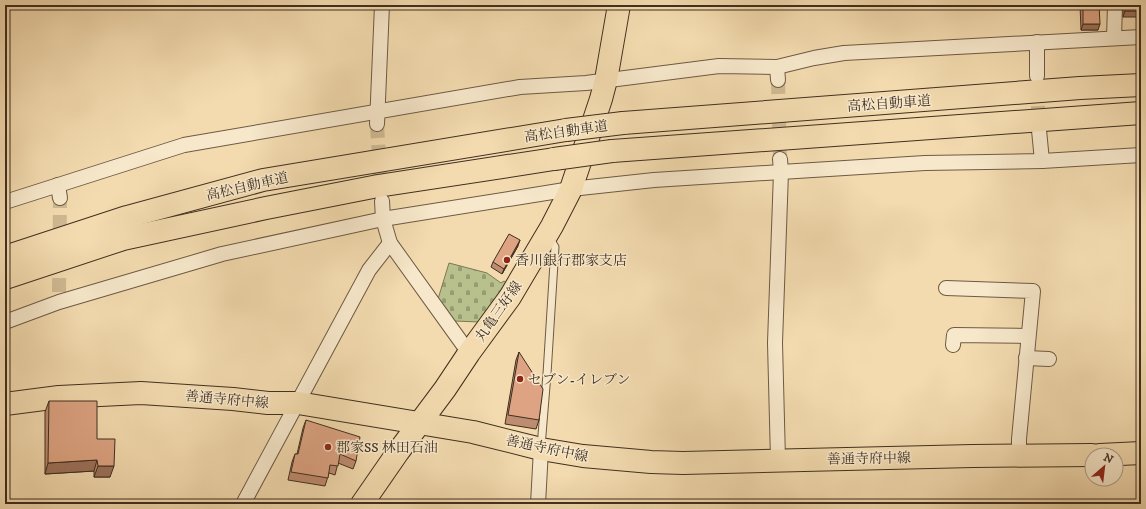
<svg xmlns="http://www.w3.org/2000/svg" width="1146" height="509" font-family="'IM FELL DW Pica','Noto Serif JP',serif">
<defs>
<pattern id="cemetery-stones" width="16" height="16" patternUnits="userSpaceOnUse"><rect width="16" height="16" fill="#b8c18d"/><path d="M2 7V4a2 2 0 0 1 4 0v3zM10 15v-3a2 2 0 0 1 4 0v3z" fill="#979d73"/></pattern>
</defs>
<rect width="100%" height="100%" fill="#f3dbaf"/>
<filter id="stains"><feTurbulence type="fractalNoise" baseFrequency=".005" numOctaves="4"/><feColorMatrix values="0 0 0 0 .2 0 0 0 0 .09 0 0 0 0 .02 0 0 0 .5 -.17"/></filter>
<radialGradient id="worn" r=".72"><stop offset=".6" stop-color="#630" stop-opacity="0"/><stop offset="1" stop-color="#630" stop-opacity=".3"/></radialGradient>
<path fill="url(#cemetery-stones)" stroke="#7c7856" d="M449 263 487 273 501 283 504 281 507 283 480 322 454 321 438 299Z"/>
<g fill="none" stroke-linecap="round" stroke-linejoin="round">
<g stroke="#cfb992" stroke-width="14" stroke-dasharray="14 7" stroke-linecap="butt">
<path d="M778 80 780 159"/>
<path d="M1037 85 1039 128"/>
<path d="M377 124 381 192"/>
<path d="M59 292 60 198"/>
</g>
<g stroke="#6d5a44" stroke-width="9">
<path id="lane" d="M541 447 547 374 555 247 549 237"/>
</g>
<g stroke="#6d5a44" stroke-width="16">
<g id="street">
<path d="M1114 38 1115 5"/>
<path d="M777 67 778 80"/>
<path d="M1037 76V42"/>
<path d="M377 124 382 5"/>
<path d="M1039 130 1042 161"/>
<path d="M58 185 60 198"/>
<path d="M382 201 383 219 390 243 469 353"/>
<path d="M5 202 184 145 520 87 586 83 719 66 777 67 814 58 844 53 1141 37"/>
<path d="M946 288 1033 291 1019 439V456"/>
<path d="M5 322 59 302 222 254 383 219 571 189 654 180 781 172 925 163 1042 161 1141 155"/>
<path d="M953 345 954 335 1028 336"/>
<path d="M1026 358 1049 359"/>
<path d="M778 460 775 343 781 172 780 159"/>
<path d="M243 504 369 270 390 243"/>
<path d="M538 504 541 449"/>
</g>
</g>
<g stroke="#402f20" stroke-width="24">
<g id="primary">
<path d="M5 404 59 397 141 393 233 399 268 403H298L473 432 541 449 583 456 651 462 683 463 973 456 1092 455"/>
<path d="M1100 455 1141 453"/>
<path d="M362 504 398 452 445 389 469 353 510 297 552 226 571 189 601 99 606 80 619 5"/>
</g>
</g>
<g stroke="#402f20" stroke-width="24">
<g id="highway">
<path d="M623 123 1080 88 1141 85"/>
<path d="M612 151 1141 113"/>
<path d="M5 257 127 217 263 180 566 130"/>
<path d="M5 278 123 239 266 208 378 186 554 159"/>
</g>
</g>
<use href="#lane" stroke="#f7e8cb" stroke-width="7"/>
<use href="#street" stroke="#f7e8cb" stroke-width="14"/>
<use href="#primary" stroke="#f3dbaf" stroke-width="22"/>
<use href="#highway" stroke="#f3dbaf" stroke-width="22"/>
<g stroke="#402f20" stroke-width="24" stroke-linecap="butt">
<g id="highway-bridge">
<path d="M566 130 623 123"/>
<path d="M554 159 612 151"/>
</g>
</g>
<use href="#highway-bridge" stroke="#f3dbaf" stroke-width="22"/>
</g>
<g fill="#be8c70" stroke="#402f20">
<path d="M1080 5H1103H1099L1098 30H1081Z"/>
<path d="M1123 5H1141L1123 17Z"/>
<path d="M518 246 502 274 491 267 493 262Z"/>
<path d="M519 352 539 420 536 429 505 424 516 360Z"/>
<path d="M49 401 97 439 110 477H94V471L45 474V412Z"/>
<path d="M306 420 356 461 353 469 338 463 335 475 329 473 325 486 288 480 292 462 295 454H297L303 428Z"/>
</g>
<g fill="#9b725b" stroke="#402f20">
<path d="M1125 11H1141V17H1123Z"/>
<path d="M1083 24H1100L1098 30H1081Z"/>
<path d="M520 240 518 246 502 274 504 269Z"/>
<path d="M97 460 94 471 45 474 48 463Z"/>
<path d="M98 466H114L110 477H94Z"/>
</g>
<g fill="#dda382" stroke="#402f20">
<path d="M1083 5H1099L1100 24H1083Z"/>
<rect x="1125" y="5" width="16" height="6"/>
<path d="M509 234 520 240 504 269 493 262Z"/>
<path d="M519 352 543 389 539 420 508 415Z"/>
<path d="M49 401H97V439H115L114 466H98L97 460 48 463Z"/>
<path d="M306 420 360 437 356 461 340 454 338 466 330 465 328 478 291 472 295 454H298Z"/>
</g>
<g fill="#8f2418" stroke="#f7e8cb" stroke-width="1.5">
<circle cx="507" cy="260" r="4"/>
<circle cx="520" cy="379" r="4"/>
<circle cx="328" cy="447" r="4"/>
</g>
<g text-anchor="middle" stroke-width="3" stroke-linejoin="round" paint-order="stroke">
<g font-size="14" fill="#402f20" stroke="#f7e8cb">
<text transform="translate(889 103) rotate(-4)" y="5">高松自動車道</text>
<text transform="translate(566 131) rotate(-8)" y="5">高松自動車道</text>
<text transform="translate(247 186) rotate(-13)" y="5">高松自動車道</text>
<text transform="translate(498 311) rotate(-55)" y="5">丸亀三好線</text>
<text transform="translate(227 399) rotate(5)" y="5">善通寺府中線</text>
<text transform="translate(547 448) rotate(12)" y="5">善通寺府中線</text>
<text transform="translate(869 458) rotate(-1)" y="5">善通寺府中線</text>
</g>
<g font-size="14" fill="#402f20" stroke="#f7e8cb" text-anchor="start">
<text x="515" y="265">香川銀行郡家支店</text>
<text x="528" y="384">セブン-イレブン</text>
<text x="336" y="452">郡家SS 林田石油</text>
</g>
</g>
<rect width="1146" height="509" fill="none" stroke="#f3dbaf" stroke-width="20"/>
<rect x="6" y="6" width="1134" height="497" fill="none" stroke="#402f20" stroke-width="2"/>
<rect x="10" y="10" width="1126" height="489" fill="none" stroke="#402f20"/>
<g transform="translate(1104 467) rotate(28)"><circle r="19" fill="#f7e8cb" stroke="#ae9e87"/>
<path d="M0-3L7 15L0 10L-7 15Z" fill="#8f2418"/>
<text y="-6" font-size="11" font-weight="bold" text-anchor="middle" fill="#402f20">N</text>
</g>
<rect width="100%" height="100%" filter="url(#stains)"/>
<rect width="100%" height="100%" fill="url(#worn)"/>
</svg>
